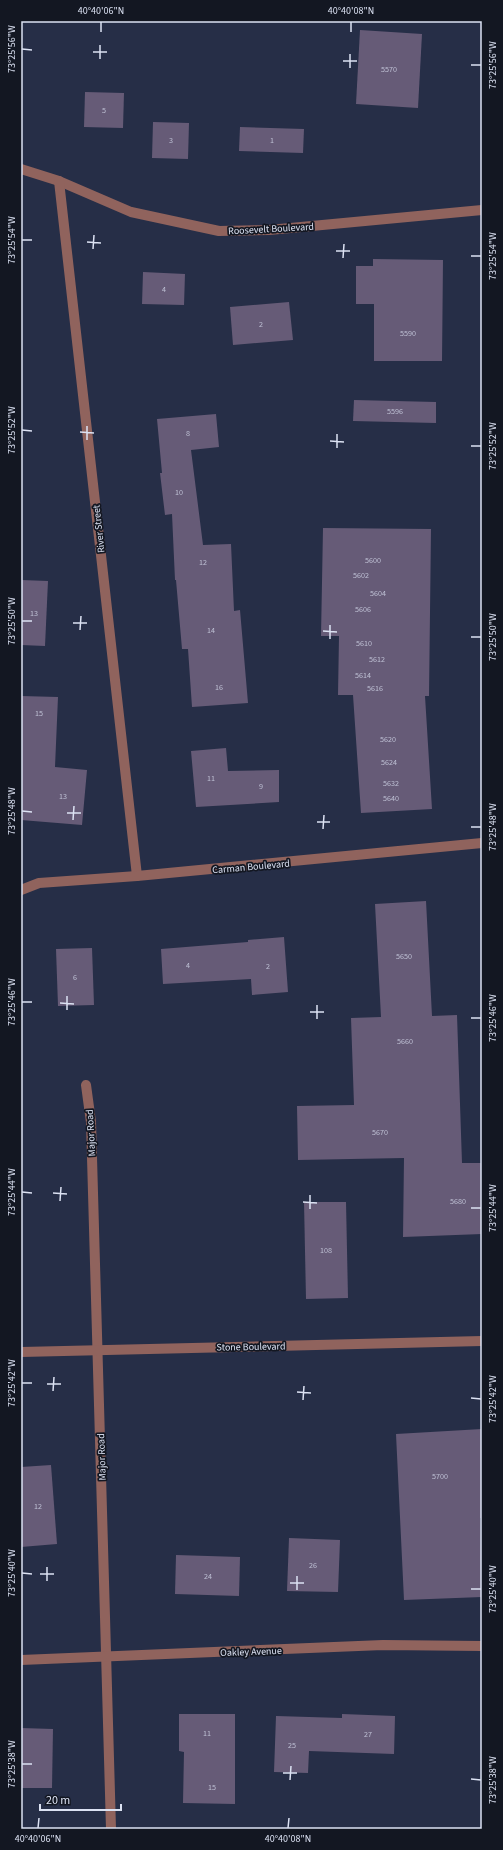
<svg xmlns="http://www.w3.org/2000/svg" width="503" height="1850" font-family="'Source Sans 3',sans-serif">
<rect width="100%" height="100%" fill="#262e47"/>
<g fill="#665b77">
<path d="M360 30 422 34 418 108 356 104Z"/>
<path d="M85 92 124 93 123 128 84 127Z"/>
<path d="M153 122 189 123 188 159 152 158Z"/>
<path d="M240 127 304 129 303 153 239 151Z"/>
<path d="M373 259 443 260 442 361H374V304H356V266H373Z"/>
<path d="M143 272 185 274 184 305 142 304Z"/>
<path d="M289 302 293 340 233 345 230 307Z"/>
<path d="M354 400 436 402V423L353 421Z"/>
<path d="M216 414 219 447 191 450 203 545 231 544 234 611 240 610 248 703 192 707 188 649H182L176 580H175L172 514 165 515 160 473H162L157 419Z"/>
<path d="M323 528 431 529 429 696H425L432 809 361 813 353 695H338L339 636H321Z"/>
<path d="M21 580 48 581 45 646 21 645Z"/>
<path d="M21 696 58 697 55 767 87 770 82 825 21 820Z"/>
<path d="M226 748 228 771 279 770V802L196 807 191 751Z"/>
<path d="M426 901 432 1016 457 1015 462 1163H482V1234L403 1237 404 1158 298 1160 297 1106 354 1105 351 1018 381 1017 375 904Z"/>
<path d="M284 937 288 992 252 995 251 979 163 984 161 949 248 942V940Z"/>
<path d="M92 948 94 1005 58 1006 56 949Z"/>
<path d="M304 1202H346L348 1298 306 1299Z"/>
<path d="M482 1429V1518H480L482 1597 404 1600 396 1434Z"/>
<path d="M51 1465 57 1544 21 1547V1467Z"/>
<path d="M289 1538 340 1540 338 1592 287 1591Z"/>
<path d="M176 1555 240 1557 239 1596 175 1594Z"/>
<path d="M179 1714H235V1804L183 1803 184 1752 179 1751Z"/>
<path d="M342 1714 395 1716 394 1754 309 1751 308 1773 274 1772 276 1716 342 1718Z"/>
<path d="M21 1728 53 1729 52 1788H21Z"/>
</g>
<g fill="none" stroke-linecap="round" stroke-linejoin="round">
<g stroke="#90635d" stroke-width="10">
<path d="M21 169 59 181 131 212 219 231 269 230 482 210"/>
<path d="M59 181 137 876"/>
<path d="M21 890 39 883 137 876 482 843"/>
<path d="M86 1085 91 1122 111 1829"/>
<path d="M21 1352 482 1341"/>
<path d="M21 1660 383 1645 482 1646"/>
</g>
</g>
<path fill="none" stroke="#dce2f3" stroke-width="1.5" d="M101 32V22M351 32V22M22 49 32 50M93 52H107M100 59V45M343 61H357M471 65H481M350 68V54M22 240H32M87 242 101 243M93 249 94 235M336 251H350M471 256H481M343 258 344 244M22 430 32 431M80 432 94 433M87 440V426M330 441 344 442M471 446H481M337 448V434M22 621H32M73 623H87M80 630 81 616M323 631 337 632M471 637H481M330 639V625M22 811 32 812M67 813H81M73 820 74 806M317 822H330M471 827H481M323 829 324 815M22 1002H32M60 1003 74 1004M67 1010V996M310 1012H324M471 1018H481M317 1019V1005M22 1192 32 1193M53 1193 67 1194M60 1201 61 1187M303 1202 317 1203M471 1208H481M310 1209V1195M22 1383H32M47 1384H61M53 1391 54 1377M297 1392 311 1393M471 1398 481 1399M303 1400 304 1386M22 1573 32 1574M40 1574H54M47 1581V1567M290 1583H304M471 1589H481M297 1590V1576M22 1764H32M283 1773H297M471 1779 481 1780M290 1780 291 1766M38 1828 39 1818M288 1828 289 1818"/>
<g text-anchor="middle" stroke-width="3.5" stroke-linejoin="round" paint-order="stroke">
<g font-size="8" fill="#bec0d4">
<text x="389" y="72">5570</text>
<text x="104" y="113">5</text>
<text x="171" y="143">3</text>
<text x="272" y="143">1</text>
<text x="164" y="292">4</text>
<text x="261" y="327">2</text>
<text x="408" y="336">5590</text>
<text x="395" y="414">5596</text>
<text x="188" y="436">8</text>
<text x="179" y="495">10</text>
<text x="373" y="563">5600</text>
<text x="203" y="565">12</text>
<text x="361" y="578">5602</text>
<text x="378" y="596">5604</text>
<text x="363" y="612">5606</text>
<text x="34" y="616">13</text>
<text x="211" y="633">14</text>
<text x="364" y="646">5610</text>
<text x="377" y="662">5612</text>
<text x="363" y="678">5614</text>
<text x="219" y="690">16</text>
<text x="375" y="691">5616</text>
<text x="39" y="716">15</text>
<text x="388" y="742">5620</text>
<text x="389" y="765">5624</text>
<text x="211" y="781">11</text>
<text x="391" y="786">5632</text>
<text x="261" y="789">9</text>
<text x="63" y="799">13</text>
<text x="391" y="801">5640</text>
<text x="404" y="959">5650</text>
<text x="188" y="968">4</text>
<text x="268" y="969">2</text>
<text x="75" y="980">6</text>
<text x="405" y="1044">5660</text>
<text x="380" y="1135">5670</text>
<text x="458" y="1204">5680</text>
<text x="326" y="1253">108</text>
<text x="440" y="1479">5700</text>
<text x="38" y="1509">12</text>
<text x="313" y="1568">26</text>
<text x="208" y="1579">24</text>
<text x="207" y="1736">11</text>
<text x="368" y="1737">27</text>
<text x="292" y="1748">25</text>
<text x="212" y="1790">15</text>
</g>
<g font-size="10" fill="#dce2f3" stroke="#131722">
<text transform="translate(271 228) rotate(-3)" y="4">Roosevelt Boulevard</text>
<text transform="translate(98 529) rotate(-96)" y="4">River Street</text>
<text transform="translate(251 866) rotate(-5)" y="4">Carman Boulevard</text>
<text transform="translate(90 1133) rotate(-93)" y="4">Major Road</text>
<text transform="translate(251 1346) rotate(-1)" y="4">Stone Boulevard</text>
<text transform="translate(101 1457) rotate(-92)" y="4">Major Road</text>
<text transform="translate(251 1651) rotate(-2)" y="4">Oakley Avenue</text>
</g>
</g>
<rect width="503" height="1850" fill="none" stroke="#131722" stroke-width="44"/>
<path d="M40 1804v6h81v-6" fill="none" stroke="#dce2f3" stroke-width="2"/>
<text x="46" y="1804" font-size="12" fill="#dce2f3" stroke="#131722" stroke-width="3" paint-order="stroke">20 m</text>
<rect x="22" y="22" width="459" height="1806" fill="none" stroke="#dce2f3" stroke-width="1.5"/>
<g font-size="10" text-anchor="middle" fill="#dce2f3">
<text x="101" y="14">40°40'06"N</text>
<text x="351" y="14">40°40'08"N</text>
<text transform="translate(11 49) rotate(-90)" y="4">73°25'56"W</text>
<text transform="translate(492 65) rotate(-90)" y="4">73°25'56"W</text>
<text transform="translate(11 240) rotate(-90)" y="4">73°25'54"W</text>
<text transform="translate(492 256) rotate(-90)" y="4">73°25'54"W</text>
<text transform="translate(11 430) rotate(-90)" y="4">73°25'52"W</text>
<text transform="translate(492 446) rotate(-90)" y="4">73°25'52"W</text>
<text transform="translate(11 621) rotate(-90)" y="4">73°25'50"W</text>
<text transform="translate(492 637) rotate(-90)" y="4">73°25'50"W</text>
<text transform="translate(11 811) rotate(-90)" y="4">73°25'48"W</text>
<text transform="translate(492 827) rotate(-90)" y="4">73°25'48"W</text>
<text transform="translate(11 1002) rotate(-90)" y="4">73°25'46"W</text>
<text transform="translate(492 1018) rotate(-90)" y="4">73°25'46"W</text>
<text transform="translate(11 1192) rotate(-90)" y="4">73°25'44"W</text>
<text transform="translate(492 1208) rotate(-90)" y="4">73°25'44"W</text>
<text transform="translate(11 1383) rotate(-90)" y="4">73°25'42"W</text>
<text transform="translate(492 1399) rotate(-90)" y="4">73°25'42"W</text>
<text transform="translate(11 1573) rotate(-90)" y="4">73°25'40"W</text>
<text transform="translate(492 1589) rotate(-90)" y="4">73°25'40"W</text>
<text transform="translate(11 1764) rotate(-90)" y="4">73°25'38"W</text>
<text transform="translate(492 1780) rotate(-90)" y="4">73°25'38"W</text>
<text x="38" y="1842">40°40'06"N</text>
<text x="288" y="1842">40°40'08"N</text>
</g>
</svg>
